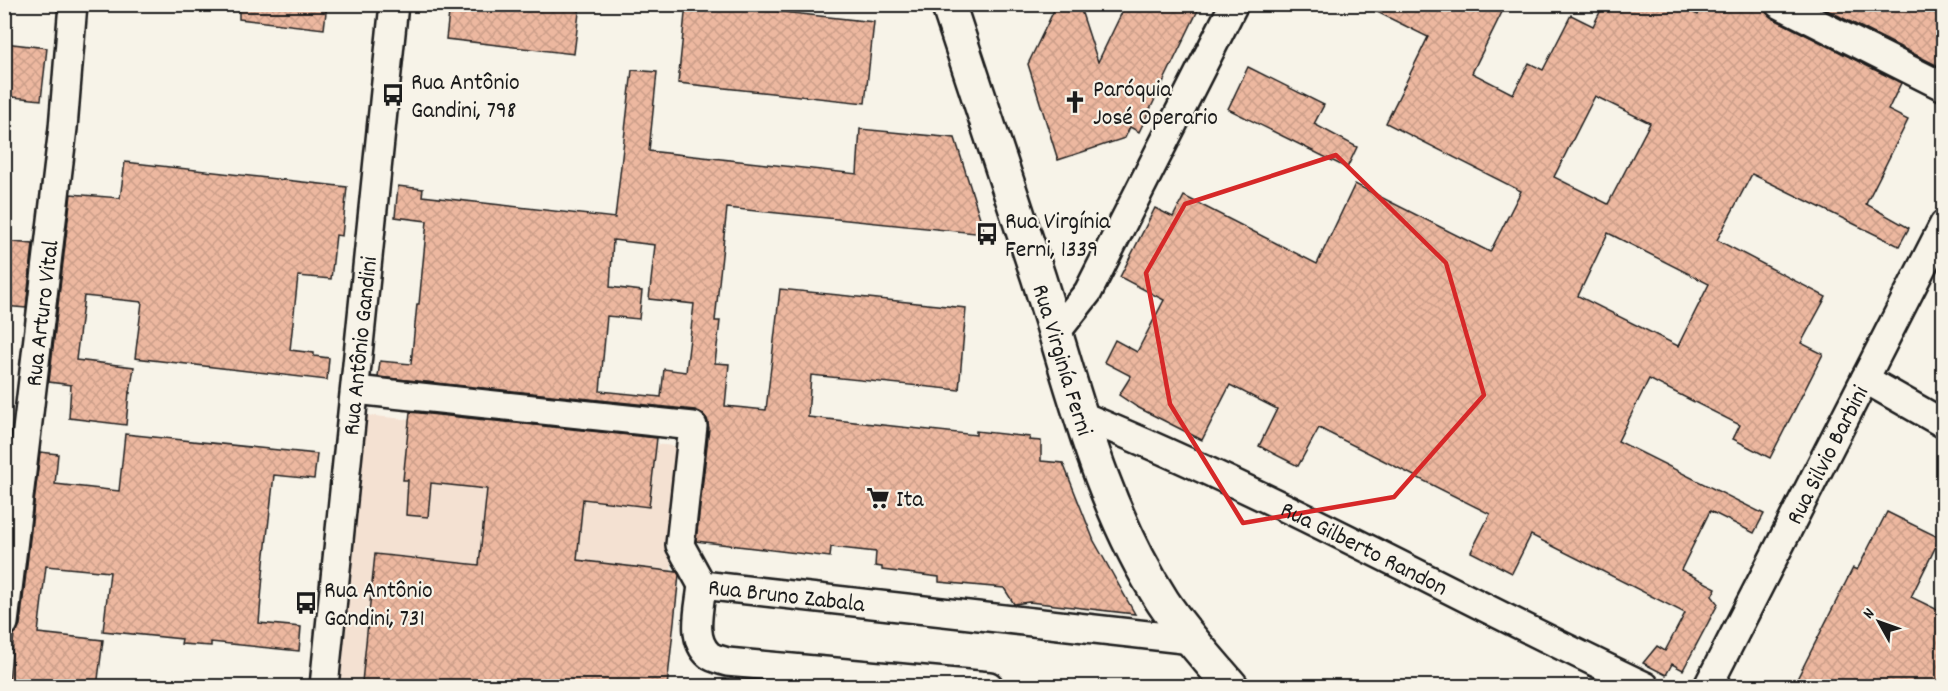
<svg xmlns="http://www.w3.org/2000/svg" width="1948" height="691" font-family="Dekko,sans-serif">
<defs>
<pattern id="building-cross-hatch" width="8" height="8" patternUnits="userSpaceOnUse" patternTransform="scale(1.5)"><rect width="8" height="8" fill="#edb8a0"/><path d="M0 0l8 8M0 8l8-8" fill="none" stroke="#cb9e89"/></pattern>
</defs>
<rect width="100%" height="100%" fill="#f7f3e8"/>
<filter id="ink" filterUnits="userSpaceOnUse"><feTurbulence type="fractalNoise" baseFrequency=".0167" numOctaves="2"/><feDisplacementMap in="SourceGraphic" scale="12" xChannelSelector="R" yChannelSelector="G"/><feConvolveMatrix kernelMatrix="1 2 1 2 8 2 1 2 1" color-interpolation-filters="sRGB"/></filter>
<g filter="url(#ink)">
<path fill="#f4e1d2" d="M365 415 684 447 659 686H337Z"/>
<g fill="url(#building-cross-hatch)" stroke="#1c1c1c" stroke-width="1.5" fill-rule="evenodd">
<path d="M239 4H327L324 29 239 19Z"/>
<path d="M450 4H580L574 54 446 39Z"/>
<path d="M686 4H709L874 22 865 103 678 83Z"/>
<path d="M1057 4H1079L1098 62 1126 4H1201L1139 132 1130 127 1125 138 1058 160 1028 64Z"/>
<path d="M1361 4H1506L1472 73 1513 94 1529 63 1543 70 1571 15 1593 26 1604 4H1677L1698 15 1703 4H1763L1766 12 1772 18 1901 83 1888 110 1908 120 1866 204 1909 228 1899 246 1752 174 1717 240 1826 297 1801 343 1823 354 1770 458 1733 439 1740 425 1649 379 1618 441 1764 514 1754 533 1710 511 1681 570 1716 588 1712 596 1718 604 1683 670 1672 664 1666 675 1643 663 1657 646 1665 651 1685 613 1531 535 1512 573 1471 552 1490 514 1319 428 1298 466 1259 446 1277 409 1230 385 1202 440 1137 407 1119 395 1131 376 1104 362 1115 340 1137 352 1164 300 1120 277 1155 208 1173 217 1184 196 1317 264 1355 184 1490 252 1521 191 1386 123 1428 37ZM1595 96 1650 123 1608 204 1554 177ZM1608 233 1709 284 1678 346 1578 296Z"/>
<path d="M1815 4H1944V69Z"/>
<path d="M4 43 47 48 41 100 4 96Z"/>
<path d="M1248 67 1324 105 1314 124 1357 147 1347 168 1228 109Z"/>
<path d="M632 70 657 72 649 151 857 174 860 129 955 138 985 234 727 208 715 321H720L715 363 729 364 725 406 766 410 780 289 966 308 959 390 811 375 808 417 976 435V431L1030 437 1029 440 1041 441V461L1063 463 1094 541 1135 614 1029 602 1014 604 1004 588 939 582V577L882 570V567L875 566 876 552 831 547 830 557 696 541 709 428 707 419 702 413 695 410 378 377 380 361 411 364 417 304H419L427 221 395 217 398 186 423 189 422 196 615 218ZM613 240 655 245 649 299 694 304 686 372 664 369 661 397 600 391 607 316 639 319 642 291 610 287Z"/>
<path d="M125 162 347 187 342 236 336 235 331 279 298 276 290 350 314 353V356L329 358 327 380 135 358 142 302 84 296 76 360 134 367 130 393 129 392 126 425 69 418 71 385 49 382 71 194 120 198Z"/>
<path d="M4 241 33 244 26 308 4 306Z"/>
<path d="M410 412 657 438 649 507 583 499 577 560 677 572 679 575 667 687H408L362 682 375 554 479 565 487 489 431 483 428 517 406 515 408 480H403Z"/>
<path d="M125 434 317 454 314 479 274 475 264 563 259 623 301 627 299 651 211 642V646L181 644 182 639 103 631 110 572 46 566 38 633 103 640 97 687H51L9 682 14 634 20 625 40 452 58 454 55 484 119 491Z"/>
<path d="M1887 512 1940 538 1911 597 1944 613V687H1793L1853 568 1857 570Z"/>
</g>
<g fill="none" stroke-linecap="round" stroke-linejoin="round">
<g stroke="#1c1c1c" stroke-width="32">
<g id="street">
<path d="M1779 4 1944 87"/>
<path d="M1055 334 1088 292 1234 4"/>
<path d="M1865 379 1944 424"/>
<path d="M355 390 693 426 680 545 702 585"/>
<path id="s1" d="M1080 415C1273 494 1456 597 1645 686"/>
<path id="s2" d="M4 623 63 128 73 4"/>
<path id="s3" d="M324 686 394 4"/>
<path id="s4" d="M989 686 727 662C722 660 714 659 709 655 690 639 700 607 702 585L1192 640"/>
<path id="s5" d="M1708 686 1944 224"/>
</g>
</g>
<g stroke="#1c1c1c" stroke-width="38">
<g id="secondary">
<path id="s6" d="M948 4C978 95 1008 186 1038 276 1073 386 1099 503 1163 602 1183 632 1208 659 1231 686"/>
</g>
</g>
<use href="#street" stroke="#f7f3e8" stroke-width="27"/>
<use href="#secondary" stroke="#f7f3e8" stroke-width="33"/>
</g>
</g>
<path fill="none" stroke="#d62828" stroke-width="4.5" stroke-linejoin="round" d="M1336 155 1446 263 1484 395 1394 497 1243 523 1170 404 1146 273 1185 204Z"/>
<defs>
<g id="bus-bare" transform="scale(1.8)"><path d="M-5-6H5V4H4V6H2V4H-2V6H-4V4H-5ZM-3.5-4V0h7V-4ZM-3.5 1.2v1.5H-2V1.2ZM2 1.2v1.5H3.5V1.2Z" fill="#1c1c1c" stroke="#f7f3e8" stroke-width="2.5" paint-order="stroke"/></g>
<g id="church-bare" transform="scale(1.8)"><path d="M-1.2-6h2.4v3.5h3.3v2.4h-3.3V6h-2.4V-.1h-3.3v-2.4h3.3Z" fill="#1c1c1c" stroke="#f7f3e8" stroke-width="2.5" paint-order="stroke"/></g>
<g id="supermarket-bare" transform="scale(1.8)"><path d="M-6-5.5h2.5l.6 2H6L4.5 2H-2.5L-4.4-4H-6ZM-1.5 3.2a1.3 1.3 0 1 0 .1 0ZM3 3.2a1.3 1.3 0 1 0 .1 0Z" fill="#1c1c1c" stroke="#f7f3e8" stroke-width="2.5" paint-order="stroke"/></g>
</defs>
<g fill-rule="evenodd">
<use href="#bus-bare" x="393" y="95"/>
<use href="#church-bare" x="1075" y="102"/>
<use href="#bus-bare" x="987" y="234"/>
<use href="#supermarket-bare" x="878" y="498"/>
<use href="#bus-bare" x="306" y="603"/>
</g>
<g text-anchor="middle" stroke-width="4.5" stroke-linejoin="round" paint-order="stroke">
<g font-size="24" fill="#1c1c1c" stroke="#f7f3e8" text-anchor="start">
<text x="411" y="89">Rua Antônio<tspan x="411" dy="28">Gandini, 798</tspan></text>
<text x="1093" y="96">Paróquia<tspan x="1093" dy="28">José Operario</tspan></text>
<text x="1005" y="228">Rua Virgínia<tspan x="1005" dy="28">Ferni, 1339</tspan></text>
<text x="896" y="506">Ita</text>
<text x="324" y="597">Rua Antônio<tspan x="324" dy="28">Gandini, 731</tspan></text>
</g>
<g font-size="24" fill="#1c1c1c" stroke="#f7f3e8">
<text dy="8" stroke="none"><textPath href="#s2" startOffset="312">Rua Arturo Vital</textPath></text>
<text dy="8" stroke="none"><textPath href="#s3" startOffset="342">Rua Antônio Gandini</textPath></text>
<text dy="8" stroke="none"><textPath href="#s6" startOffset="374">Rua Virginía Ferni</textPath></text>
<text dy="8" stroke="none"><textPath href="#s5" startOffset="260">Rua Silvio Barbini</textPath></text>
<text dy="8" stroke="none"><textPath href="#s1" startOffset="314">Rua Gilberto Randon</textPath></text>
<text dy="8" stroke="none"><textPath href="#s4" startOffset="441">Rua Bruno Zabala</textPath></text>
</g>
</g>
<rect width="1948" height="691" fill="none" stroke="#f7f3e8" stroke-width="24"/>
<rect x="12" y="12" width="1924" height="667" fill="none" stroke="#1c1c1c" stroke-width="2" filter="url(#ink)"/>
<g transform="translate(1879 622) rotate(310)" stroke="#f7f3e8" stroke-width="4.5" paint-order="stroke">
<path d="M0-4.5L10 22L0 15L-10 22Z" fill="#1c1c1c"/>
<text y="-9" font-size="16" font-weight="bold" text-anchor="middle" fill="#1c1c1c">N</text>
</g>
</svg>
